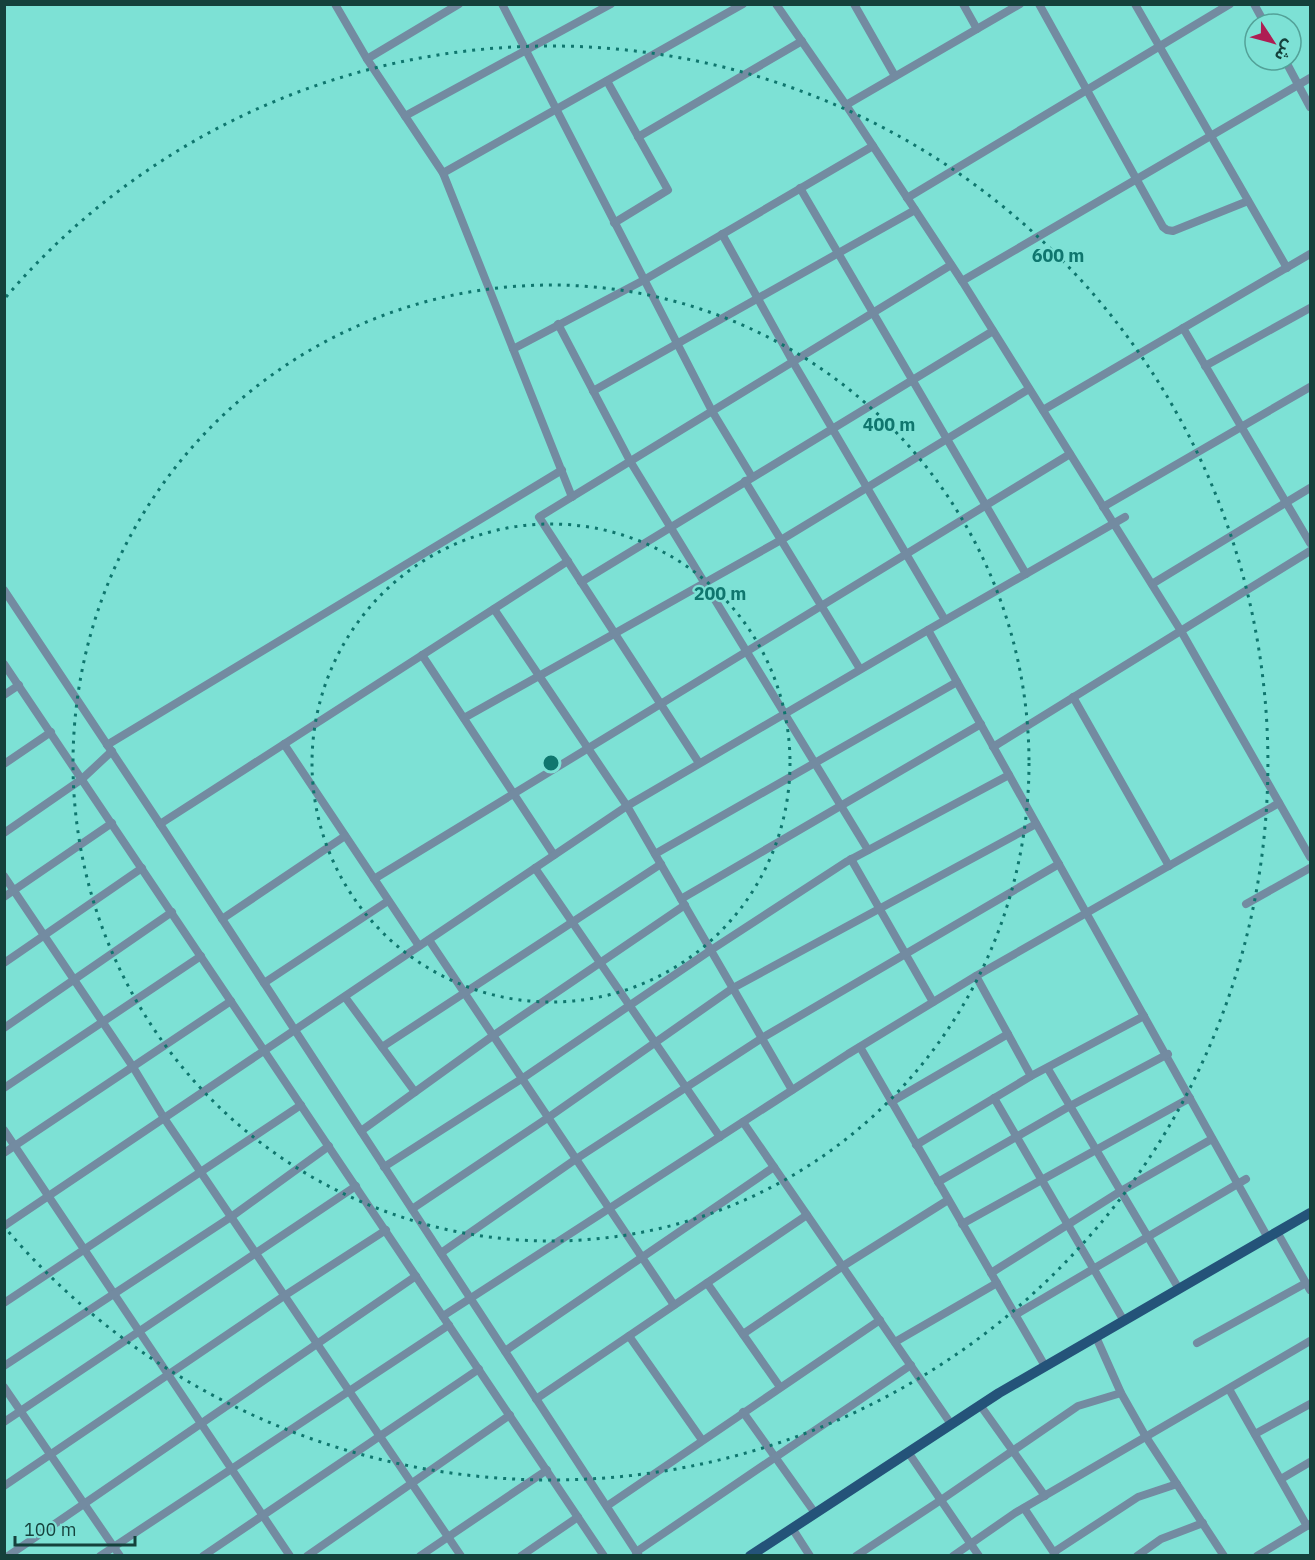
<svg xmlns="http://www.w3.org/2000/svg" width="1315" height="1560" font-family="'IBM Plex Sans','Noto Sans Arabic',sans-serif">
<rect width="100%" height="100%" fill="#7de1d5"/>
<g fill="none" stroke-linecap="round" stroke-linejoin="round">
<g stroke="#738ba1" stroke-width="8">
<path d="M335 4 367 59 443 173 572 497"/>
<path d="M502 4 712 411 752 477"/>
<path d="M776 4 846 105 962 281 1114 524 1181 631 1310 857"/>
<path d="M854 4 895 76"/>
<path d="M963 4 977 29"/>
<path d="M1039 4 1163 227 1167 230 1173 231 1248 201"/>
<path d="M1135 4 1287 268"/>
<path d="M1254 4 1265 24"/>
<path d="M367 59 459 4"/>
<path d="M1285 60 1310 107"/>
<path d="M607 81 668 190 614 223"/>
<path d="M846 105 1020 4"/>
<path d="M405 116 611 4"/>
<path d="M638 137 802 41"/>
<path d="M443 173 743 4"/>
<path d="M800 188 1026 574"/>
<path d="M907 198 1230 4"/>
<path d="M722 234 793 362 945 620"/>
<path d="M962 281 1310 78"/>
<path d="M558 324 630 461 868 850"/>
<path d="M1183 328 1310 543"/>
<path d="M513 349 644 280 873 146"/>
<path d="M1205 366 1310 308"/>
<path d="M593 391 915 210"/>
<path d="M1043 410 1310 254"/>
<path d="M745 481 860 669"/>
<path d="M1103 507 1310 387"/>
<path d="M581 582 993 331"/>
<path d="M1152 584 1310 488"/>
<path d="M4 590 160 824 639 1556"/>
<path d="M494 609 627 806 792 1090"/>
<path d="M928 630 1268 1238"/>
<path d="M422 655 554 855"/>
<path d="M4 664 604 1556"/>
<path d="M4 695 19 685"/>
<path d="M1073 697 1169 866"/>
<path d="M464 718 781 540 1029 389"/>
<path d="M284 744 419 946"/>
<path d="M107 745 562 470"/>
<path d="M993 747 1310 551"/>
<path d="M699 763 539 517 951 265"/>
<path d="M4 764 51 732"/>
<path d="M160 824 568 561"/>
<path d="M4 833 82 779 112 751"/>
<path d="M655 854 957 682"/>
<path d="M851 859 933 1002"/>
<path d="M535 868 720 1137"/>
<path d="M4 876 133 1067 164 1118 461 1556"/>
<path d="M374 879 1070 454"/>
<path d="M4 897 112 823"/>
<path d="M681 899 981 724"/>
<path d="M1246 904 1310 868"/>
<path d="M222 919 345 836"/>
<path d="M429 940 674 1305"/>
<path d="M4 963 142 868"/>
<path d="M976 976 1031 1076"/>
<path d="M264 983 388 901"/>
<path d="M345 997 415 1092"/>
<path d="M4 1028 172 912"/>
<path d="M382 1047 661 864"/>
<path d="M860 1047 1045 1366"/>
<path d="M1048 1069 1179 1289"/>
<path d="M4 1088 201 956"/>
<path d="M994 1098 1124 1321"/>
<path d="M891 1102 1008 1034"/>
<path d="M743 1122 951 1424"/>
<path d="M4 1130 290 1556"/>
<path d="M361 1131 494 1035 685 905"/>
<path d="M916 1145 1031 1076 1144 1016"/>
<path d="M4 1153 231 1001"/>
<path d="M384 1167 523 1078 711 950 846 862 1009 775"/>
<path d="M938 1182 1070 1106 1168 1054"/>
<path d="M412 1209 549 1117 733 988 1036 824"/>
<path d="M962 1224 1190 1098"/>
<path d="M4 1226 627 806 928 630 1125 517"/>
<path d="M1277 1232 1310 1290"/>
<path d="M441 1253 576 1159 762 1038 1059 864"/>
<path d="M991 1273 1121 1191 1212 1139"/>
<path d="M707 1283 780 1387"/>
<path d="M4 1303 301 1105"/>
<path d="M1015 1315 1246 1179"/>
<path d="M443 1316 848 1054 976 976 1279 803"/>
<path d="M743 1334 843 1266 948 1200"/>
<path d="M629 1336 702 1440"/>
<path d="M1096 1337 1121 1393 1146 1437 1224 1556"/>
<path d="M895 1342 997 1283"/>
<path d="M1197 1343 1306 1283"/>
<path d="M505 1351 774 1167"/>
<path d="M4 1366 231 1217 329 1146"/>
<path d="M4 1387 120 1556"/>
<path d="M1229 1389 1307 1526"/>
<path d="M536 1399 807 1215"/>
<path d="M980 1405 1045 1496"/>
<path d="M743 1412 815 1513"/>
<path d="M4 1422 356 1186"/>
<path d="M1255 1434 1310 1404"/>
<path d="M908 1452 979 1556"/>
<path d="M1281 1479 1310 1462"/>
<path d="M4 1486 284 1296 386 1230"/>
<path d="M607 1506 880 1320"/>
<path d="M1024 1508 1056 1556"/>
<path d="M792 1528 810 1556"/>
<path d="M636 1552 911 1365"/>
<path d="M1054 1552 1138 1497 1177 1484"/>
<path d="M8 1556 416 1276"/>
<path d="M100 1556 449 1325"/>
<path d="M203 1556 479 1369"/>
<path d="M307 1556 510 1415"/>
<path d="M420 1556 547 1470"/>
<path d="M521 1556 578 1517"/>
<path d="M856 1556 941 1500 1078 1406 1121 1393"/>
<path d="M953 1556 1015 1513 1310 1341"/>
<path d="M1137 1556 1161 1539 1203 1523"/>
<path d="M1257 1556 1310 1524"/>
</g>
<path stroke="#245379" stroke-width="10" d="M750 1556 999 1393 1310 1213"/>
</g>
<g fill="none" stroke="#0f766e" stroke-width="3" stroke-dasharray="3 6">
<circle cx="551" cy="763" r="239"/>
<circle cx="551" cy="763" r="478"/>
<path d="M6 297A717 717 0 1 1 6 1229"/>
</g>
<circle cx="551" cy="763" r="9" fill="#0f766e" stroke="#7de1d5" stroke-width="3"/>
<g font-size="18" text-anchor="middle" font-weight="bold" fill="#0f766e" stroke="#7de1d5" stroke-width="4.5" stroke-linejoin="round" paint-order="stroke">
<text x="1058" y="262">600 m</text>
<text x="889" y="431">400 m</text>
<text x="720" y="600">200 m</text>
</g>
<rect width="1315" height="1560" fill="none" stroke="#15413c" stroke-width="12"/>
<g transform="translate(1273 42) rotate(126)"><circle r="28" fill="#7de1d5" stroke="#53a198" stroke-width="1.5"/>
<path d="M0-4.5L10 22L0 15L-10 22Z" fill="#ae1d53"/>
<text y="-9" font-size="16" font-weight="bold" text-anchor="middle" fill="#15413c">ش</text>
</g>
<path d="M15 1536v9h120v-9" fill="none" stroke="#15413c" stroke-width="3"/>
<text x="24" y="1536" font-size="18" fill="#15413c" stroke="#7de1d5" stroke-width="4.5" paint-order="stroke">100 m</text>
</svg>
